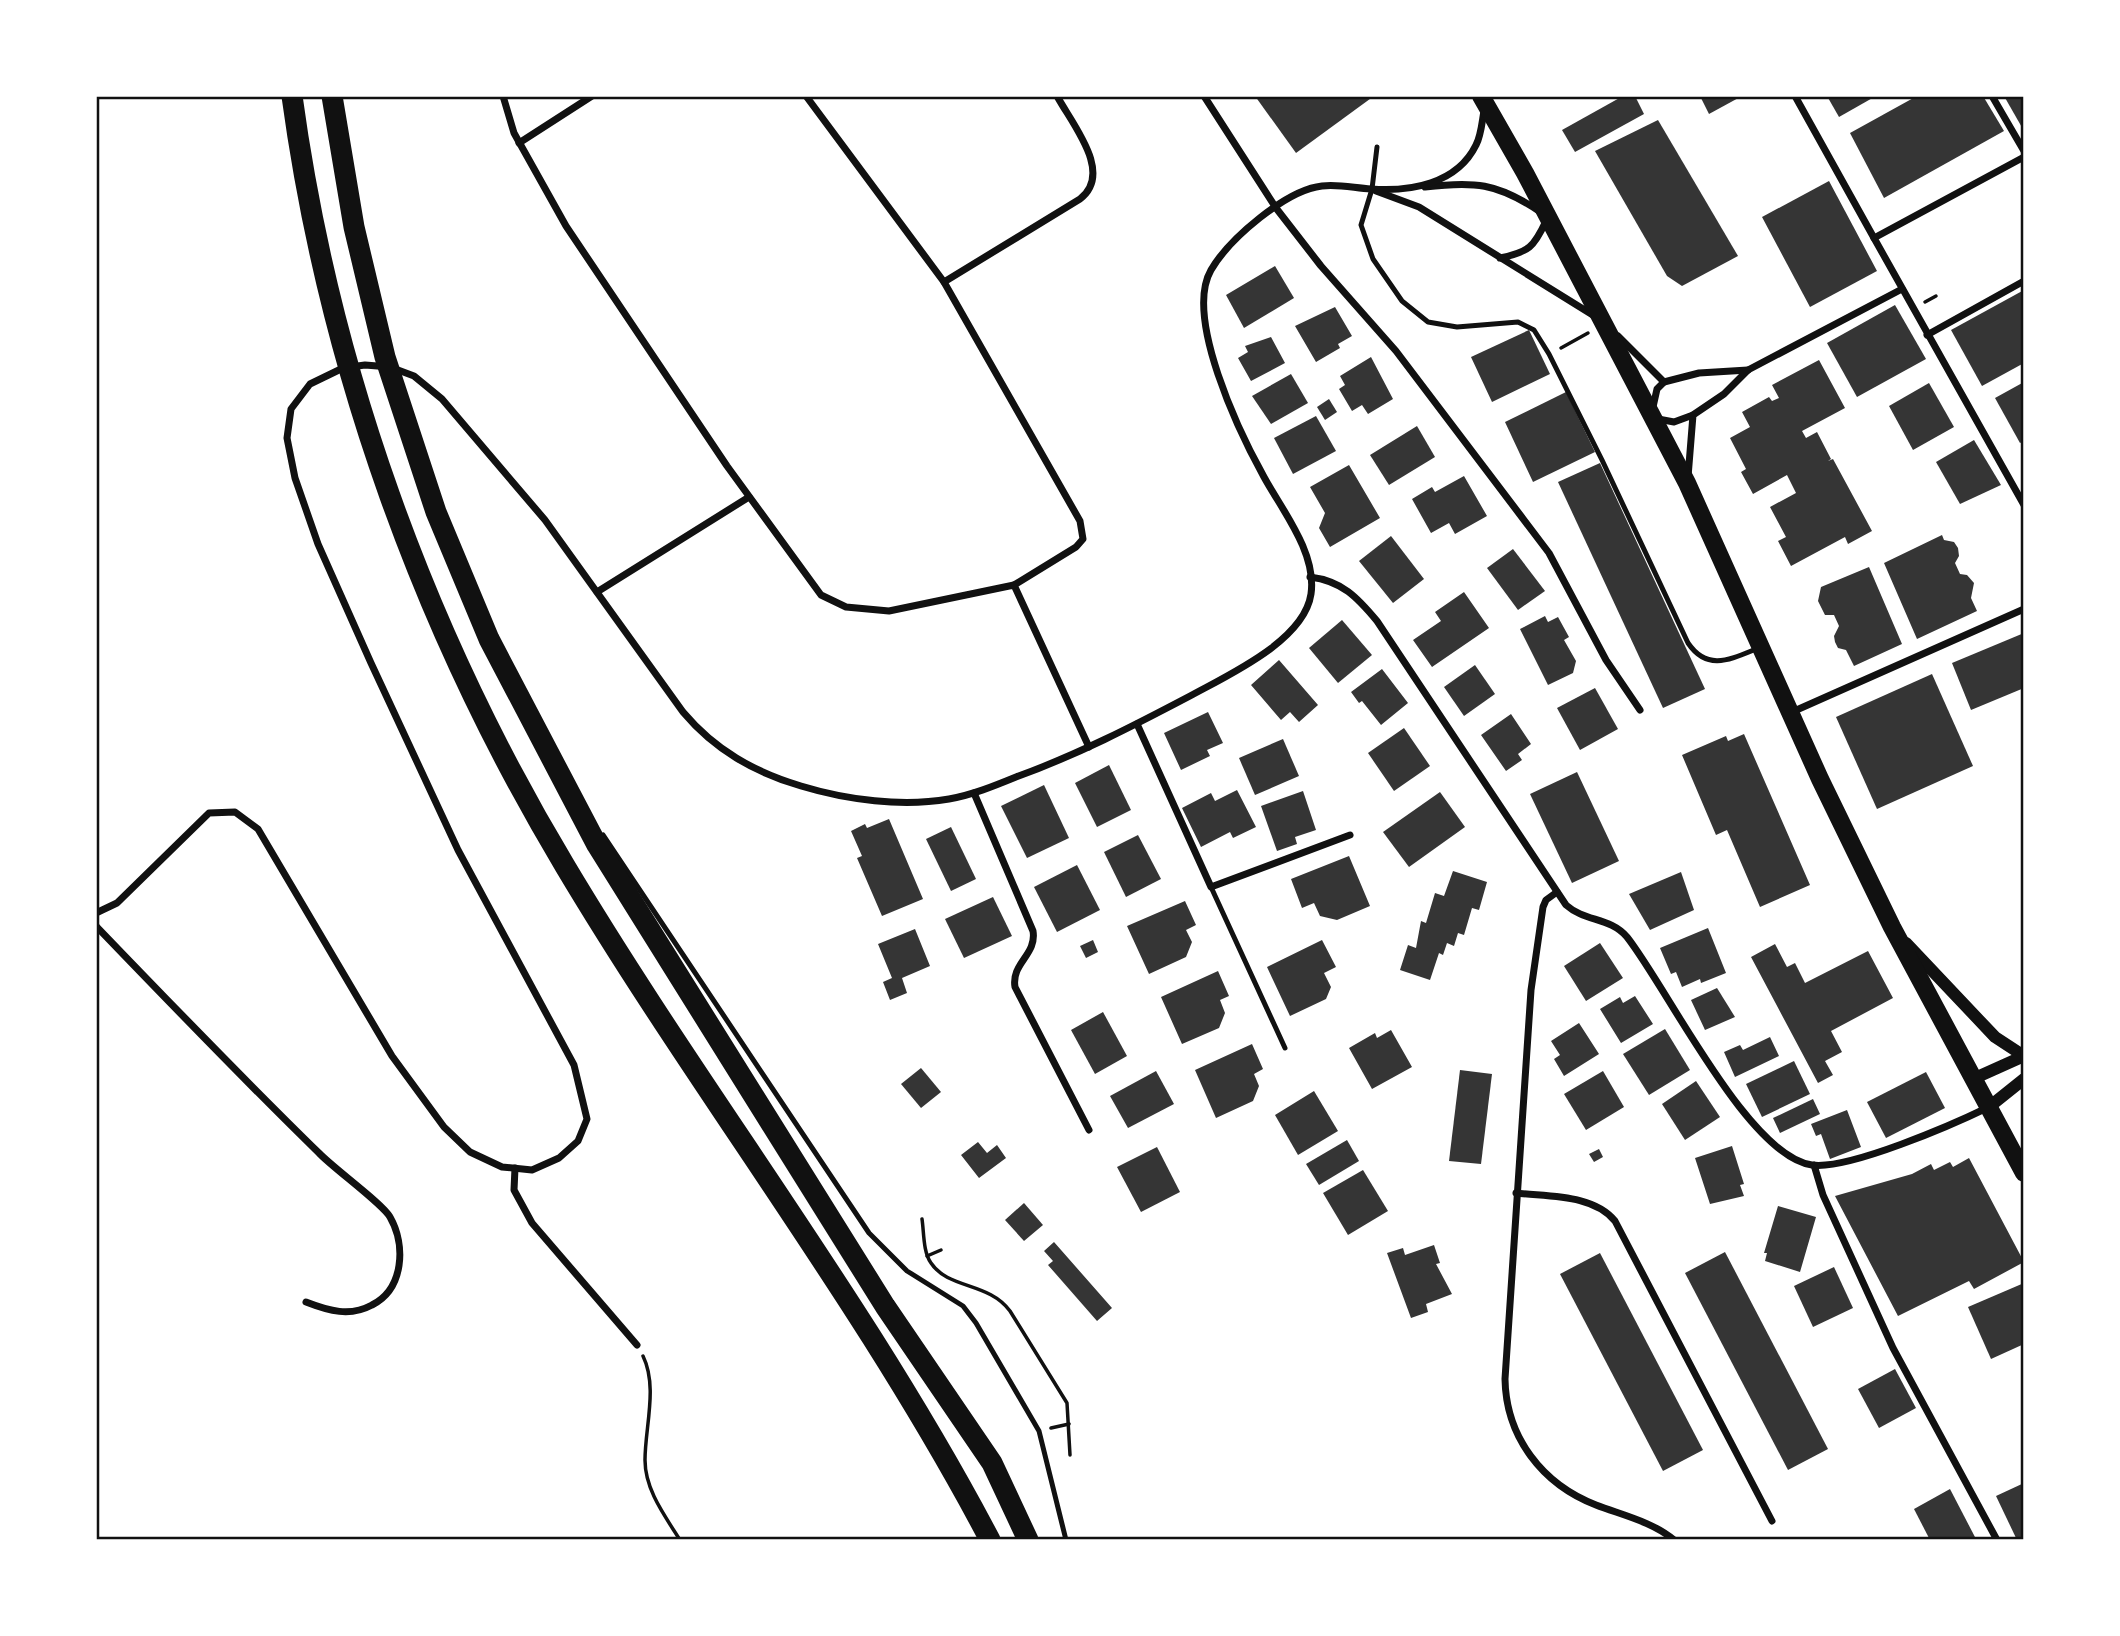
<svg xmlns="http://www.w3.org/2000/svg" width="2120" height="1636" font-family="'Fira Sans Condensed',sans-serif">
<rect width="100%" height="100%" fill="#fff"/>
<g fill="#353535">
<path d="M1255 96H1374L1296 153Z"/>
<path d="M1623 96H1635L1644 114 1575 152 1562 130Z"/>
<path d="M1700 96H1742L1709 114Z"/>
<path d="M1827 96H1876L1839 117Z"/>
<path d="M1917 96H1983L2004 131 1884 198 1850 133Z"/>
<path d="M2004 96H2024V131Z"/>
<path d="M1658 120 1738 256 1682 286 1667 276 1595 151Z"/>
<path d="M1829 181 1877 271 1810 307 1762 217Z"/>
<path d="M1275 266 1294 298 1244 328 1226 295Z"/>
<path d="M2024 290V363L1982 386 1951 330Z"/>
<path d="M1895 305 1926 359 1857 397 1827 343Z"/>
<path d="M1335 307 1352 336 1338 344 1340 348 1316 362 1295 326Z"/>
<path d="M1529 330 1550 374 1492 402 1471 357Z"/>
<path d="M1271 337 1285 363 1251 381 1238 358 1248 352 1245 346Z"/>
<path d="M1371 357 1393 399 1368 414 1362 405 1352 411 1339 389 1345 385 1340 376Z"/>
<path d="M1819 360 1845 408 1802 431 1806 438 1817 432 1831 459 1828 461 1833 459 1872 531 1848 544 1845 537 1791 566 1778 541 1786 537 1770 507 1796 493 1787 475 1753 494 1741 472 1746 469 1730 438 1750 427 1742 412 1769 397 1772 401 1779 398 1772 385Z"/>
<path d="M1291 374 1308 403 1271 424 1252 396Z"/>
<path d="M2024 382V441L2020 443 1995 398Z"/>
<path d="M1929 383 1954 427 1913 450 1889 406Z"/>
<path d="M1566 392 1595 452 1533 482 1505 422Z"/>
<path d="M1329 399 1337 412 1325 420 1317 407Z"/>
<path d="M1316 416 1336 451 1293 474 1274 438Z"/>
<path d="M1417 426 1435 457 1389 485 1370 455Z"/>
<path d="M1974 440 2001 485 1960 504 1936 462Z"/>
<path d="M1600 463 1705 689 1663 708 1558 482Z"/>
<path d="M1349 465 1380 518 1330 547 1319 528 1325 513 1310 487Z"/>
<path d="M1464 476 1487 516 1455 534 1449 523 1431 533 1412 499 1432 487 1435 492Z"/>
<path d="M1942 535 1944 540 1954 542 1958 548 1959 556 1955 563 1960 574 1967 575 1974 583 1971 598 1977 611 1917 639 1884 563Z"/>
<path d="M1391 536 1424 579 1393 603 1359 561Z"/>
<path d="M1513 549 1545 591 1518 610 1487 568Z"/>
<path d="M1869 567 1902 644 1854 666 1846 650 1838 648 1835 642 1834 636 1839 626 1834 615H1825L1818 601 1821 587Z"/>
<path d="M1464 592 1489 628 1432 667 1413 640 1441 621 1435 612Z"/>
<path d="M1545 616 1548 622 1558 617 1569 637 1564 640 1576 661 1573 673 1548 685 1520 629Z"/>
<path d="M1342 620 1372 655 1338 683 1309 648Z"/>
<path d="M2024 633V688L1971 710 1952 663Z"/>
<path d="M1279 660 1318 705 1299 722 1290 712 1281 720 1251 685Z"/>
<path d="M1475 665 1495 694 1464 716 1444 687Z"/>
<path d="M1382 669 1408 703 1381 725 1362 701 1359 703 1351 692Z"/>
<path d="M1932 674 1973 766 1877 809 1836 717Z"/>
<path d="M1595 688 1618 729 1580 750 1557 708Z"/>
<path d="M1208 712 1223 743 1207 750 1210 756 1181 770 1164 733Z"/>
<path d="M1511 714 1531 744 1518 754 1522 760 1506 771 1481 735Z"/>
<path d="M1404 728 1430 766 1394 791 1368 753Z"/>
<path d="M1744 734 1810 885 1760 907 1727 830 1716 835 1682 755 1726 736 1728 741Z"/>
<path d="M1283 739 1299 776 1255 795 1239 758Z"/>
<path d="M1109 765 1131 810 1097 827 1075 783Z"/>
<path d="M1577 772 1619 861 1572 883 1530 794Z"/>
<path d="M1044 785 1069 838 1027 858 1001 806Z"/>
<path d="M1237 790 1256 827 1233 838 1230 832 1201 847 1182 808 1211 793 1215 801Z"/>
<path d="M1303 791 1316 830 1295 837 1297 844 1277 851 1261 806Z"/>
<path d="M1440 792 1465 827 1409 867 1383 832Z"/>
<path d="M889 819 923 899 882 916 857 858 862 856 851 831 865 824 867 828Z"/>
<path d="M951 827 976 879 951 891 926 839Z"/>
<path d="M1138 835 1161 879 1126 897 1104 852Z"/>
<path d="M1349 856 1370 906 1337 920 1320 916 1314 903 1302 908 1291 879Z"/>
<path d="M1077 865 1100 910 1057 932 1034 887Z"/>
<path d="M1453 871 1487 882 1479 910 1472 908 1464 935 1458 933 1454 946 1447 943 1443 955 1439 953 1430 980 1400 970 1408 945 1416 948 1421 921 1426 923 1435 893 1444 896Z"/>
<path d="M1681 872 1694 910 1650 930 1629 894Z"/>
<path d="M993 897 1012 936 964 958 945 919Z"/>
<path d="M1185 901 1196 925 1186 930 1192 942 1186 957 1149 974 1127 926Z"/>
<path d="M1708 928 1726 973 1701 983 1700 979 1682 987 1676 972 1671 974 1660 948Z"/>
<path d="M915 929 930 966 902 978 907 993 890 1000 883 982 892 978 878 944Z"/>
<path d="M1093 940 1098 952 1086 958 1080 946Z"/>
<path d="M1322 940 1336 967 1324 973 1331 987 1326 999 1290 1016 1267 967Z"/>
<path d="M1600 943 1623 978 1586 1001 1564 966Z"/>
<path d="M1775 944 1787 967 1795 963 1805 983 1868 951 1893 998 1831 1031 1842 1052 1825 1061 1833 1075 1818 1083 1751 957Z"/>
<path d="M1218 971 1229 996 1220 1000 1225 1013 1219 1028 1182 1044 1161 997Z"/>
<path d="M1717 988 1735 1017 1705 1030 1691 1000Z"/>
<path d="M1635 996 1653 1024 1621 1043 1600 1009 1620 997 1623 1003Z"/>
<path d="M1103 1012 1127 1056 1095 1074 1071 1030Z"/>
<path d="M1579 1023 1599 1054 1564 1076 1554 1059 1560 1055 1551 1041Z"/>
<path d="M1665 1029 1690 1070 1649 1095 1623 1054Z"/>
<path d="M1391 1030 1412 1067 1372 1089 1349 1048 1375 1033 1377 1038Z"/>
<path d="M1770 1037 1779 1056 1735 1077 1724 1052 1740 1045 1743 1050Z"/>
<path d="M1252 1044 1263 1069 1254 1074 1259 1086 1253 1101 1216 1118 1195 1070Z"/>
<path d="M1794 1061 1810 1094 1762 1117 1746 1084Z"/>
<path d="M921 1068 941 1092 921 1108 901 1084Z"/>
<path d="M1460 1070 1492 1074 1481 1164 1449 1161Z"/>
<path d="M1156 1071 1174 1104 1128 1128 1110 1096Z"/>
<path d="M1603 1071 1624 1107 1586 1130 1564 1094Z"/>
<path d="M1926 1072 1945 1108 1886 1138 1867 1102Z"/>
<path d="M1696 1081 1720 1117 1685 1140 1662 1104Z"/>
<path d="M1314 1091 1338 1131 1298 1155 1275 1115Z"/>
<path d="M1813 1099 1820 1114 1780 1133 1773 1118Z"/>
<path d="M1847 1110 1861 1147 1830 1159 1821 1134 1816 1136 1811 1124Z"/>
<path d="M1347 1140 1359 1161 1319 1185 1306 1164Z"/>
<path d="M978 1142 987 1153 997 1145 1006 1158 979 1178 961 1155Z"/>
<path d="M1732 1146 1744 1184 1740 1185 1744 1196 1710 1204 1695 1158Z"/>
<path d="M1157 1147 1180 1192 1141 1212 1117 1167Z"/>
<path d="M1599 1149 1603 1157 1594 1162 1589 1154Z"/>
<path d="M1969 1158 2024 1262 1974 1289 1969 1281 1898 1316 1835 1196 1912 1174 1931 1164 1934 1170 1950 1162 1953 1167Z"/>
<path d="M1363 1170 1388 1211 1348 1235 1323 1193Z"/>
<path d="M1024 1203 1043 1225 1024 1241 1005 1220Z"/>
<path d="M1778 1206 1816 1217 1800 1272 1765 1261 1767 1253H1764Z"/>
<path d="M1054 1242 1112 1308 1097 1321 1048 1265 1053 1261 1044 1251Z"/>
<path d="M1434 1245 1440 1263 1436 1264 1452 1294 1426 1304 1428 1312 1411 1318 1387 1253 1403 1248 1405 1255Z"/>
<path d="M1725 1252 1828 1449 1788 1470 1685 1273Z"/>
<path d="M1600 1253 1703 1450 1663 1471 1560 1274Z"/>
<path d="M1834 1267 1853 1308 1813 1327 1794 1286Z"/>
<path d="M2024 1283V1344L1991 1359 1968 1307Z"/>
<path d="M1895 1369 1916 1408 1879 1428 1858 1389Z"/>
<path d="M2024 1483V1540H2017L1996 1496Z"/>
<path d="M1950 1489 1976 1539 1974 1540H1930L1914 1509Z"/>
</g>
<g fill="none" stroke-linecap="round" stroke-linejoin="round">
<g stroke="#111" stroke-width="3.5">
<path d="M1925 302 1936 296"/>
<path d="M1561 348 1588 333"/>
<path d="M922 1219C924 1232 923 1252 931 1263 948 1289 989 1282 1010 1311L1067 1403 1070 1455"/>
<path d="M927 1256 941 1250"/>
<path d="M643 1356C658 1387 645 1427 645 1460 645 1490 665 1516 680 1540"/>
<path d="M1051 1428 1069 1424"/>
</g>
<g stroke="#111" stroke-width="5">
<path d="M1377 147 1372 189 1361 225 1373 259 1402 301 1428 322 1457 327 1518 322 1534 330 1549 354 1602 460 1688 643C1707 671 1729 660 1756 649"/>
<path d="M603 835 869 1233 907 1271 963 1306 976 1323 1039 1431 1066 1540"/>
<path d="M1211 887 1285 1048"/>
</g>
<g stroke="#111" stroke-width="7">
<path d="M503 96 514 133 566 226 727 466 821 595 846 607 889 611 1014 585 1089 747"/>
<path d="M806 96 944 282 1080 521 1083 539 1076 547 1014 585"/>
<path d="M1204 96 1276 208 1321 266 1396 351 1549 553 1606 660 1640 710"/>
<path d="M1795 96 1874 238"/>
<path d="M1992 96 2024 151"/>
<path d="M519 143 592 96"/>
<path d="M2024 157 1874 238 2024 505"/>
<path d="M1425 187C1474 181 1497 183 1539 211"/>
<path d="M1376 191 1419 207 1596 317"/>
<path d="M1500 258C1529 252 1534 247 1546 221"/>
<path d="M944 282 1080 199C1114 173 1072 124 1057 96"/>
<path d="M1927 335 2024 281"/>
<path d="M1618 336 1664 382 1699 373 1748 370"/>
<path d="M1653 407 1657 389 1664 382"/>
<path d="M1658 419 1674 422 1693 415"/>
<path d="M1688 477 1693 415 1724 394 1748 370 1902 289"/>
<path d="M1310 577C1342 581 1357 597 1377 621L1566 905C1585 922 1610 917 1627 937 1668 989 1748 1156 1812 1165 1849 1170 1954 1124 1989 1107"/>
<path d="M597 592 749 497"/>
<path d="M1792 712 2024 609"/>
<path d="M1137 724 1211 887 1350 835"/>
<path d="M974 793 1033 931C1037 955 1011 963 1015 987L1089 1130"/>
<path d="M1557 892 1546 900 1543 907 1531 990 1505 1379C1506 1437 1542 1484 1596 1505 1622 1515 1653 1522 1674 1540"/>
<path d="M96 913 117 903 209 813 235 812 258 829 392 1056 444 1127 470 1152 502 1167 532 1170 559 1158 578 1141 587 1119 574 1065 458 850 371 663 318 544 295 478 287 438 291 409 310 384 343 368 365 365 390 367 414 376 442 399 545 520 683 712C715 750 754 772 801 786 847 800 902 807 949 799 972 795 994 786 1016 777 1077 755 1133 726 1190 696 1228 675 1304 641 1311 594 1317 553 1282 510 1264 477 1239 432 1184 317 1211 270 1229 239 1286 190 1322 186 1339 184 1354 188 1371 189 1410 192 1457 184 1476 145 1481 136 1482 122 1484 111"/>
<path d="M96 926C170 1003 243 1079 319 1153 333 1168 383 1204 390 1217 406 1245 404 1289 372 1305 350 1317 329 1311 306 1302"/>
<path d="M1814 1165 1823 1195 1893 1348 1997 1540"/>
<path d="M515 1168 514 1190 532 1223 637 1345"/>
<path d="M1516 1193C1548 1197 1593 1194 1615 1221L1772 1521"/>
</g>
<g stroke="#111" stroke-width="12">
<path d="M1906 943 1995 1037 2024 1056"/>
<path d="M1975 1078 2024 1056"/>
<path d="M1989 1107 2024 1079"/>
</g>
<path stroke="#111" stroke-width="18" d="M1481 96 1525 173 1687 483 1820 779 1892 927 2024 1173"/>
<g stroke="#111" stroke-width="21">
<path d="M292 96C329 368 424 631 565 866 701 1094 866 1304 990 1540"/>
<path d="M332 96 354 227 385 357 436 512 489 639 597 845 885 1306 992 1463 1028 1540"/>
</g>
</g>
<rect width="2120" height="1636" fill="none" stroke="#ffffff" stroke-width="196"/>
<rect x="98" y="98" width="1924" height="1440" fill="none" stroke="#111" stroke-width="2.5"/>
</svg>
